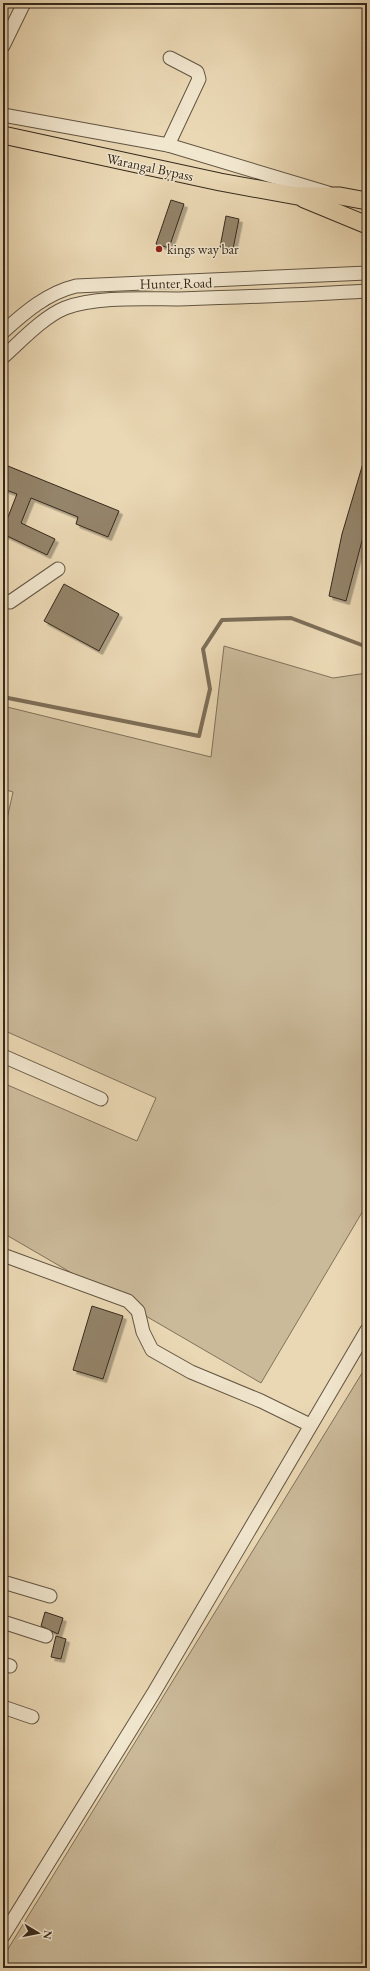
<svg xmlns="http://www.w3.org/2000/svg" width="370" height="1971" font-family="'EB Garamond',serif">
<defs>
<filter id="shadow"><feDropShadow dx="3.5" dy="3.5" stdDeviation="0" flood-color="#0004"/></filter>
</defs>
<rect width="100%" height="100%" fill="#ead8b4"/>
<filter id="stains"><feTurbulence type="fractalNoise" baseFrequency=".005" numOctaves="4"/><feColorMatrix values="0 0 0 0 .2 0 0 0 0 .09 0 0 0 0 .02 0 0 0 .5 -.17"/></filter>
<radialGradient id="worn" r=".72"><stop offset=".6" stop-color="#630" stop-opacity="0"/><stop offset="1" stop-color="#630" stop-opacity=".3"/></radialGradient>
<g fill="#cbba9a" stroke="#80725b">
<path d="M224 646 333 678 367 673V1204L261 1383 3 1233V1083L137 1141 156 1098 3 1030V837L13 792 3 789V706L211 757Z"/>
<path d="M367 1365V1968H3V1957Z"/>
</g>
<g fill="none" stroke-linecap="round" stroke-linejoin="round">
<path stroke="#7d6e58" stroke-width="4" d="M3 697 199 736 210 689 203 649 222 620 291 618 367 647"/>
</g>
<g fill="#94846b" stroke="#36291c" filter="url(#shadow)">
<path d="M171 200 184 204 169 248 156 244Z"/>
<path d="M226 216 239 219 233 249 220 247Z"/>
<path d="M364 460H367V539L363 537 346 601 329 596 342 534Z"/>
<path d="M3 464 119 511 108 537 76 524 78 517 31 498 21 523 55 539 47 555 3 534V515L8 517 17 494 3 489Z"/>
<path d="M64 584 119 614 99 651 44 621Z"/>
<path d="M92 1306 123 1316 103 1379 73 1370Z"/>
<path d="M45 1612 63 1618 58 1634 41 1626Z"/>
<path d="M56 1636 66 1639 61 1659 51 1657Z"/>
</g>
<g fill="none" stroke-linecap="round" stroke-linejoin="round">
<g stroke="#635542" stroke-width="15">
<g id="minor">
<path d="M3 46 24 3"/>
<path d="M3 115 168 145 328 193"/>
<path d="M168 145 199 79 197 72 170 58"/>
<path d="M3 332C25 312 47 293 76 286L367 273"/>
<path d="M3 357C20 342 43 317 65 308 95 296 146 299 179 299 242 297 304 295 367 291"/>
<path d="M3 600 10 602 58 569"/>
<path d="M3 1056 101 1099"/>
<path d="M3 1255 128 1301 138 1311 143 1332 152 1350 191 1372 261 1401 310 1425"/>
<path d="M3 1582 50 1596"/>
<path d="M3 1622 46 1636"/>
<path d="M3 1664 10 1666"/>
<path d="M3 1707 32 1717"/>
<path d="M3 1936 153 1694 367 1330"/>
</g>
</g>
<g stroke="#36291c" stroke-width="19">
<g id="major">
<path d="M3 135 220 182 297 196H340L367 201"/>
<path d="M304 199 367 225"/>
</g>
</g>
<use href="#minor" stroke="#f1e6ce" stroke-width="13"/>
<use href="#major" stroke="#ead8b4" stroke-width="17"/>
</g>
<circle fill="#8f2418" stroke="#f1e6ce" stroke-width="1.5" cx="159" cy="249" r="4"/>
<g text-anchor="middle" stroke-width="3" stroke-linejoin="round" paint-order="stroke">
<g font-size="14" fill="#36291c" stroke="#f1e6ce">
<text transform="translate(150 167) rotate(12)" y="5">Warangal Bypass</text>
<text transform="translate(176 283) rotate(-1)" y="5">Hunter Road</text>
</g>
<g font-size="14" fill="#36291c" stroke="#f1e6ce" text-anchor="start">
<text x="167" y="254">kings way bar</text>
</g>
</g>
<rect width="370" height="1971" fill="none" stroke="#ead8b4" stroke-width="16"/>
<rect x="4" y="4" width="362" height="1963" fill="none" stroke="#36291c" stroke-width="2"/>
<rect x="8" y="8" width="354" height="1955" fill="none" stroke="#36291c"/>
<g transform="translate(38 1933) rotate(100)" stroke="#f1e6ce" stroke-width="3" paint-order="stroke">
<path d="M0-3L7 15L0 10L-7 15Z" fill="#36291c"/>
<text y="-6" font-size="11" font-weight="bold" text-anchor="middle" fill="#36291c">N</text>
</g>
<rect width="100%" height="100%" filter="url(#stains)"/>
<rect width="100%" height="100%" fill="url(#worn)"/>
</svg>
